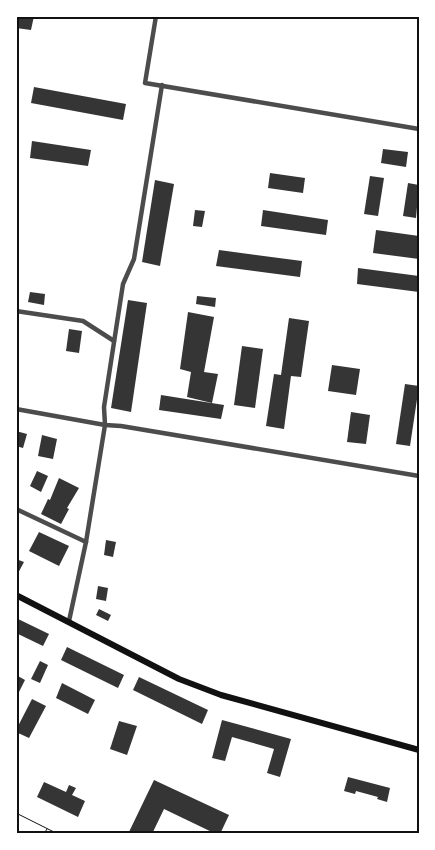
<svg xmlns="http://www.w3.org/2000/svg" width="435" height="850" font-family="'Fira Sans Condensed',sans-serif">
<rect width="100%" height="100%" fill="#fff"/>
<g fill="#353535">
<path d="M16 16H34L31 30 16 28Z"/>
<path d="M34 87 126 104 123 120 31 103Z"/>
<path d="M32 141 91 150 88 166 30 158Z"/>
<path d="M383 149 408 152 406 167 381 163Z"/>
<path d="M270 173 305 178 303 193 268 188Z"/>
<path d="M370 176 384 178 378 216 364 214Z"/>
<path d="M155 180 174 184 160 266 142 262Z"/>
<path d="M408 183 419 185 416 218 403 216Z"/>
<path d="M195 210 205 211 202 227 193 226Z"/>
<path d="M263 210 328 220 326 235 261 226Z"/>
<path d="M376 230 419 236V259L373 253Z"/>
<path d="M219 250 302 261 300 277 216 266Z"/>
<path d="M358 268 419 276V292L357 284Z"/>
<path d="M30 292 45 294 44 305 28 302Z"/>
<path d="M197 296 216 298 215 307 196 304Z"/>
<path d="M128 300 147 303 131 412 111 408Z"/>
<path d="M188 312 214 317 204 372 218 374 212 403 187 397 191 372 180 369Z"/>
<path d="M289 318 309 321 301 377 291 376 284 429 266 426 274 374 281 375Z"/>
<path d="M69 329 82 331 79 353 66 351Z"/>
<path d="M242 346 263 349 255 408 234 405Z"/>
<path d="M332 365 360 369 356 395 328 391Z"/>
<path d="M405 384 419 386 410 446 396 444Z"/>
<path d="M161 395 224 405 221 419 159 410Z"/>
<path d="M351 412 370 415 366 444 347 442Z"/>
<path d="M16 431 27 434 23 448 16 446Z"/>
<path d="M42 435 57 439 53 459 38 456Z"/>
<path d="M37 471 48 476 41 492 30 486Z"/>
<path d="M59 478 79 488 67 508 69 509 61 524 41 514 48 499 50 500Z"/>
<path d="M39 532 69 546 59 566 29 551Z"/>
<path d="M106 540 116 542 113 557 104 555Z"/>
<path d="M16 559 24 562 16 577Z"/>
<path d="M98 586 108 588 106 601 96 599Z"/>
<path d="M99 609 111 615 108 621 96 615Z"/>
<path d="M16 618 49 634 43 646 16 633Z"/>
<path d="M67 647 124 675 118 688 61 660Z"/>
<path d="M40 661 48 665 40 683 31 679Z"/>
<path d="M16 675 25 680 16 698Z"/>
<path d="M139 677 208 710 202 724 133 690Z"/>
<path d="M62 683 95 700 88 714 56 698Z"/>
<path d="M32 699 46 706 29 738 16 732V730Z"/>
<path d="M222 720 291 739 280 777 267 773 274 749 232 737 225 761 212 758Z"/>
<path d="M119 721 137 726 127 755 110 749Z"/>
<path d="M348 777 390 788 387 802 377 799 378 797 356 791 355 794 344 791Z"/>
<path d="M154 780 229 815 220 834H216L164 809 152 834H128Z"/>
<path d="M44 782 66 792 69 785 76 788 72 795 85 801 78 817 37 797Z"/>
</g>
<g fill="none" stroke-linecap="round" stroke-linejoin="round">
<g stroke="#111" stroke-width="1">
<path d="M16 813 58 834"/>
<path d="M44 834 47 829"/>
</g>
<g stroke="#4c4c4c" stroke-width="4.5">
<path d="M156 16 145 83 419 129"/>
<path d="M16 311 83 321 114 341"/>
<path d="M16 409 105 425 121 426 419 476"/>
<path d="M16 509 86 542"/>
<path d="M69 621 86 542 105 425 104 407 123 284 134 259 162 85"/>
</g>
<path stroke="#111" stroke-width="6" d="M16 595 179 679 221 695 419 750"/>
</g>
<rect width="435" height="850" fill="none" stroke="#ffffff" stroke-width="35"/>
<rect x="18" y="18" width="400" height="814" fill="none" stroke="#111" stroke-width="2"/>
</svg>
